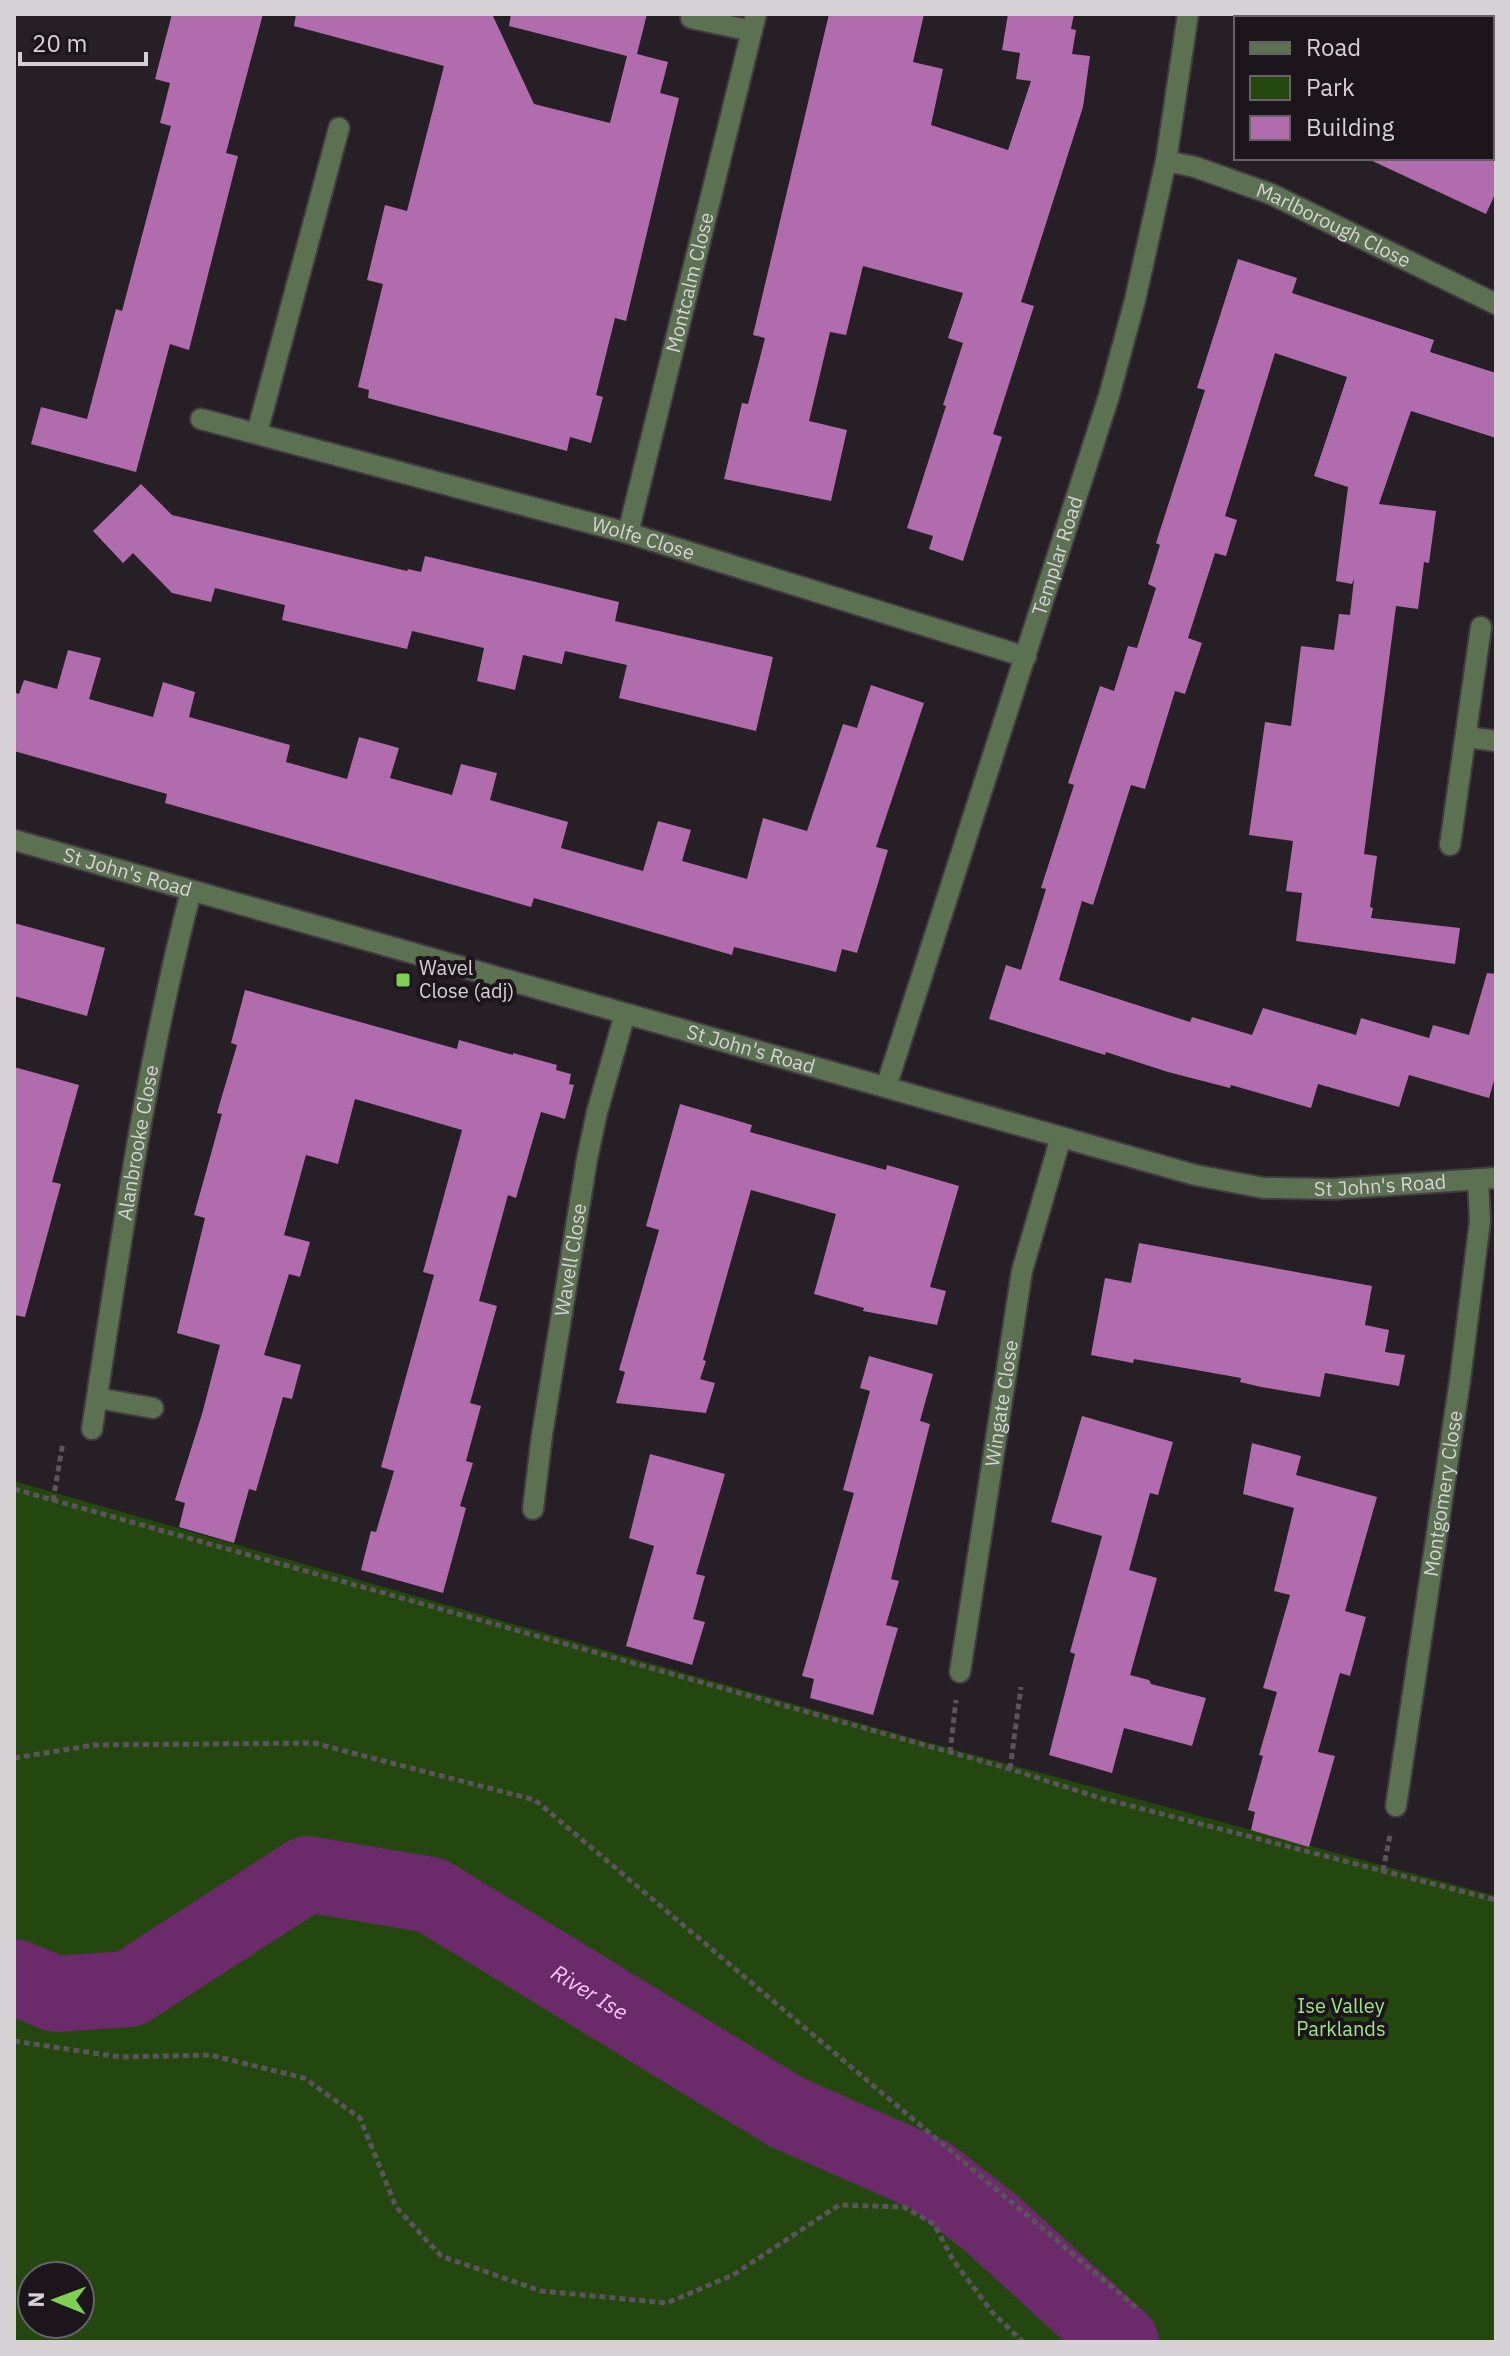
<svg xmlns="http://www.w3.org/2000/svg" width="1510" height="2356" font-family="'IBM Plex Sans',sans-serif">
<rect width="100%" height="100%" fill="#261f25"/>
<path fill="#24470f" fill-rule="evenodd" d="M14 1481 919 1740 1496 1896V2342H14ZM32 2276H80V2324H32Z"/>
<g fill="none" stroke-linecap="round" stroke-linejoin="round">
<path stroke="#6b2a69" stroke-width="76" id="s1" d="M14 1977 56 1994 129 1989 307 1874 431 1895 786 2112 931 2176 992 2224 1121 2342"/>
</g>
<g fill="#b16cad">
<path d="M172 14H263L226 153 238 156 189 350 170 344 136 472 31 444 41 407 87 419 116 309 122 311 171 126 160 123 170 83 155 79Z"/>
<path d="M296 14H492L534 104 610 123 627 56 509 26 511 14H647L637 54 668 62 660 93 679 98 626 321 615 318 596 395 603 397 591 443 570 437 567 451 368 398 369 390 358 387 383 284 367 280 385 205 407 211 444 66 294 26Z"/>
<path d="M829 14H924L913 62 943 69 931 125 1008 150 1031 81 1016 79 1020 53 1002 50 1008 14H1074L1071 29 1076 30 1072 54 1090 56 1083 107 1021 302 1034 306 993 434 1002 437 963 561 929 549 933 536 907 528 946 406 943 405 963 343 948 338 963 293 863 266 846 335 830 332 809 421 847 430 831 501 724 479 742 403 748 404 765 338 753 335Z"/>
<path d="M1366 158H1496V192L1486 214Z"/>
<path d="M1238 259 1297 278 1292 293 1434 340 1430 352 1496 373V438L1411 411 1379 504 1436 511 1429 563 1424 562 1418 609 1396 606 1364 854 1377 856 1370 907 1373 908 1371 918 1460 928 1455 964 1296 941 1302 893 1286 891 1293 841 1249 835 1265 722 1291 726 1301 646 1334 650 1339 614 1350 615 1354 579 1352 584 1336 581 1348 487 1314 476 1347 377 1275 353 1225 516 1237 520 1226 556 1215 553 1188 638 1202 643 1185 694 1175 691 1145 789 1131 785 1093 905 1082 901 1059 980 1190 1022 1192 1017 1252 1035 1263 1008 1356 1035 1361 1018 1429 1038 1433 1025 1469 1035 1487 973 1496 974V1074L1489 1098 1409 1075 1399 1107 1318 1084 1311 1108 1231 1085 1230 1088 1168 1072 1106 1052 1105 1055 989 1019 1006 965 1021 970 1046 889 1041 888 1074 785 1068 783 1100 686 1114 691 1128 646 1137 648 1156 588 1148 584 1160 545 1156 543 1205 390 1197 388Z"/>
<path d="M141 484 172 515 407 571 408 569 421 572 425 556 536 582 619 602 615 621 773 657 756 731 619 698 627 665 565 651 562 664 523 655 515 690 477 681 484 648 412 631 407 649 282 620 285 605 215 588 211 602 172 593 133 553 123 563 93 531Z"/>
<path d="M68 650 101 658 89 699 153 717 163 682 195 692 189 717 290 745 286 762 347 779 359 737 399 748 390 778 452 795 461 764 497 773 490 800 568 822 561 848 643 871 658 821 691 830 682 861 747 879 763 818 807 831 843 724 857 728 871 685 924 703 876 847 888 850 857 953 842 949 836 972 734 947 732 955 534 898 531 907 165 803 167 794 14 751V692L19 694 24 680 57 689Z"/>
<path d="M14 923 105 948 87 1016 14 996Z"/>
<path d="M245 990 457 1049 459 1040 513 1055V1053L557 1065 556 1070 571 1074 569 1084 574 1085 565 1119 541 1112 516 1198 508 1195 479 1301 497 1306 470 1403 481 1406 466 1461 473 1463 460 1506 466 1508 443 1593 361 1570 371 1531 376 1532 394 1471 381 1467 434 1275 423 1272 462 1130 355 1099 338 1164 306 1155 284 1235 310 1242 300 1277 289 1274 264 1355 301 1365 292 1399 283 1397 256 1491 249 1489 234 1543 179 1527 185 1503 175 1500 202 1414 220 1345 177 1333 205 1218 194 1215 222 1114 217 1113 237 1045 231 1043Z"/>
<path d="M14 1067 79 1085 52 1182 61 1184 25 1317 14 1315Z"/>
<path d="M680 1104 752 1125 750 1132 886 1170 887 1165 959 1186 930 1287 946 1291 937 1325 863 1311 864 1308 814 1294 836 1214 751 1190 703 1360 706 1361 700 1379 715 1383 706 1413 616 1403 625 1372 619 1370 659 1230 646 1226Z"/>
<path d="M1139 1243 1372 1286 1365 1325 1389 1330 1385 1352 1405 1355 1399 1386 1325 1373 1320 1397 1261 1387 1240 1382 1241 1378 1134 1359 1133 1363 1091 1355 1105 1278 1131 1283Z"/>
<path d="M869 1356 933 1374 920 1421 930 1424 891 1579 899 1581 886 1625 898 1628 873 1715 810 1698 814 1679 802 1676 854 1493 843 1490 870 1391 860 1388Z"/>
<path d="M1082 1416 1173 1442 1158 1495 1150 1493 1129 1570 1157 1578 1130 1675 1149 1680 1151 1684 1206 1698 1192 1746 1124 1728 1112 1773 1049 1755 1075 1654 1070 1652 1102 1536 1051 1522Z"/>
<path d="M1252 1443 1301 1456 1296 1475 1377 1497 1345 1611 1366 1617 1350 1676 1340 1673 1318 1752 1335 1756 1309 1847 1251 1830 1255 1812 1248 1810 1263 1756 1259 1755 1277 1692 1263 1688 1290 1595 1274 1591 1294 1508 1243 1494Z"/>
<path d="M650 1454 725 1474 696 1574 705 1576 693 1619 705 1622 692 1665 626 1646 654 1546 629 1538Z"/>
</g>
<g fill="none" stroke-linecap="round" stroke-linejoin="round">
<g stroke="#423b41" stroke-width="24">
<g id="minor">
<path d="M691 18 752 31"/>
<path id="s2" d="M1166 161 1195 167 1271 194 1496 304"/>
<path id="s3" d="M201 419 628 533 1026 657"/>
<path d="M257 433 339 128"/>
<path id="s4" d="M628 533 756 14"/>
<path d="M1467 737 1496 741"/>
<path id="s5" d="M14 840 1195 1175 1264 1188 1334 1189 1496 1178"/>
<path d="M1450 845 1481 627"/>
<path id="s6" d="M886 1087 1109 396 1135 300 1166 161 1188 14"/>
<path d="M97 1398 153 1408"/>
<path id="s7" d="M92 1429C120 1248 145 1068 191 891"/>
<path id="s8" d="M533 1509 542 1435 587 1159 597 1112 625 1014"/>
<path id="s9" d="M960 1672 1022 1271 1061 1137"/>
<path id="s10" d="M1396 1806 1460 1380 1480 1221 1478 1179"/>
</g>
</g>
<g stroke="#5b545a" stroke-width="5" stroke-dasharray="6 4" stroke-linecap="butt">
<path d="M14 1489 1010 1769 1100 1798 1496 1900"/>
<path d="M53 1501 63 1442"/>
<path d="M950 1753 956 1700"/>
<path d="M14 1758 94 1745 314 1743 535 1800 1138 2309"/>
<path d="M1010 1769 1021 1687"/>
<path d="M1383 1871 1390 1835"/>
<path d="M14 2041 120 2057 210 2055 304 2078 360 2118 396 2207 441 2256 541 2291 667 2303 733 2275 839 2205 904 2207 934 2224 953 2260 992 2312 1023 2342"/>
</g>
<use href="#minor" stroke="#5b7151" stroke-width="20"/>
</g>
<rect fill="#7fd052" stroke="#1c161c" stroke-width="3" x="395" y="972" width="16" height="16" rx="4"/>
<g text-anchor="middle" stroke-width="8" stroke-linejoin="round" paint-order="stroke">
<g font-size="20" fill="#d6d1d5" stroke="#1c161c">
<text dy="7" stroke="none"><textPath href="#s2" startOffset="180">Marlborough Close</textPath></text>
<text dy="7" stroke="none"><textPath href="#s4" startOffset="258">Montcalm Close</textPath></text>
<text dy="7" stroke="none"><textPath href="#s3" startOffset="458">Wolfe Close</textPath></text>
<text dy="7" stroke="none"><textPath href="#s6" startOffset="558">Templar Road</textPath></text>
<text dy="7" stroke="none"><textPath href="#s5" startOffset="118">St John's Road</textPath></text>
<text dy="7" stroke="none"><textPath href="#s5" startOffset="766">St John's Road</textPath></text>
<text dy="7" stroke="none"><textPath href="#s7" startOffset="290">Alanbrooke Close</textPath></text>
<text dy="7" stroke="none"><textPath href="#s5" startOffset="1414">St John's Road</textPath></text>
<text dy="7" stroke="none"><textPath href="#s8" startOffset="252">Wavell Close</textPath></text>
<text dy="7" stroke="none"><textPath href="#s9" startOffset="272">Wingate Close</textPath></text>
<text dy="7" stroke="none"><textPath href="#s10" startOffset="316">Montgomery Close</textPath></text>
</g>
<g font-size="20" fill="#d6d1d5" stroke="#1c161c" text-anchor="start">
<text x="419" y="975">Wavel<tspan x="419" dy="23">Close (adj)</tspan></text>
</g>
<g font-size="20" fill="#9fe57d" stroke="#1c161c">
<text x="1341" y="2013">Ise Valley<tspan x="1341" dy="23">Parklands</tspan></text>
</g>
<g font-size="22" font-style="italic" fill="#fdc5f9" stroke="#1c161c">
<text dy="8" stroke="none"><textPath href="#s1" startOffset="642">River Ise</textPath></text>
</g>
</g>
<rect width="1510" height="2356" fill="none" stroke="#d6d1d5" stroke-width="32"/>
<rect x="1234" y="16" width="260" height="144" fill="#1c161c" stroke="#666166" stroke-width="2"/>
<rect x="1250" y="42" width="40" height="12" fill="#5b7151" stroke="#666166" stroke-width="2"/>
<text x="1306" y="56" font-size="24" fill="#d6d1d5">Road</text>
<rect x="1250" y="76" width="40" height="24" fill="#24470f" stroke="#666166" stroke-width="2"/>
<text x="1306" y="96" font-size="24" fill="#d6d1d5">Park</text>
<rect x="1250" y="116" width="40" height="24" fill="#b16cad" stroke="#666166" stroke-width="2"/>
<text x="1306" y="136" font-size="24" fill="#d6d1d5">Building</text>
<g transform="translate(56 2300) rotate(271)"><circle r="38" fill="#1c161c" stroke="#666166" stroke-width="2"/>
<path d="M0-6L14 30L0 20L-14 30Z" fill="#7fd052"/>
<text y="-12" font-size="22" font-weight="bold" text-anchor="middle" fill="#d6d1d5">N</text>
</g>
<path d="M20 52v12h126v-12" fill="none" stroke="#d6d1d5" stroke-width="4"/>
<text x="32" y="52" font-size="24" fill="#d6d1d5" stroke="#1c161c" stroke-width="6" paint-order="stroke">20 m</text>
</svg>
